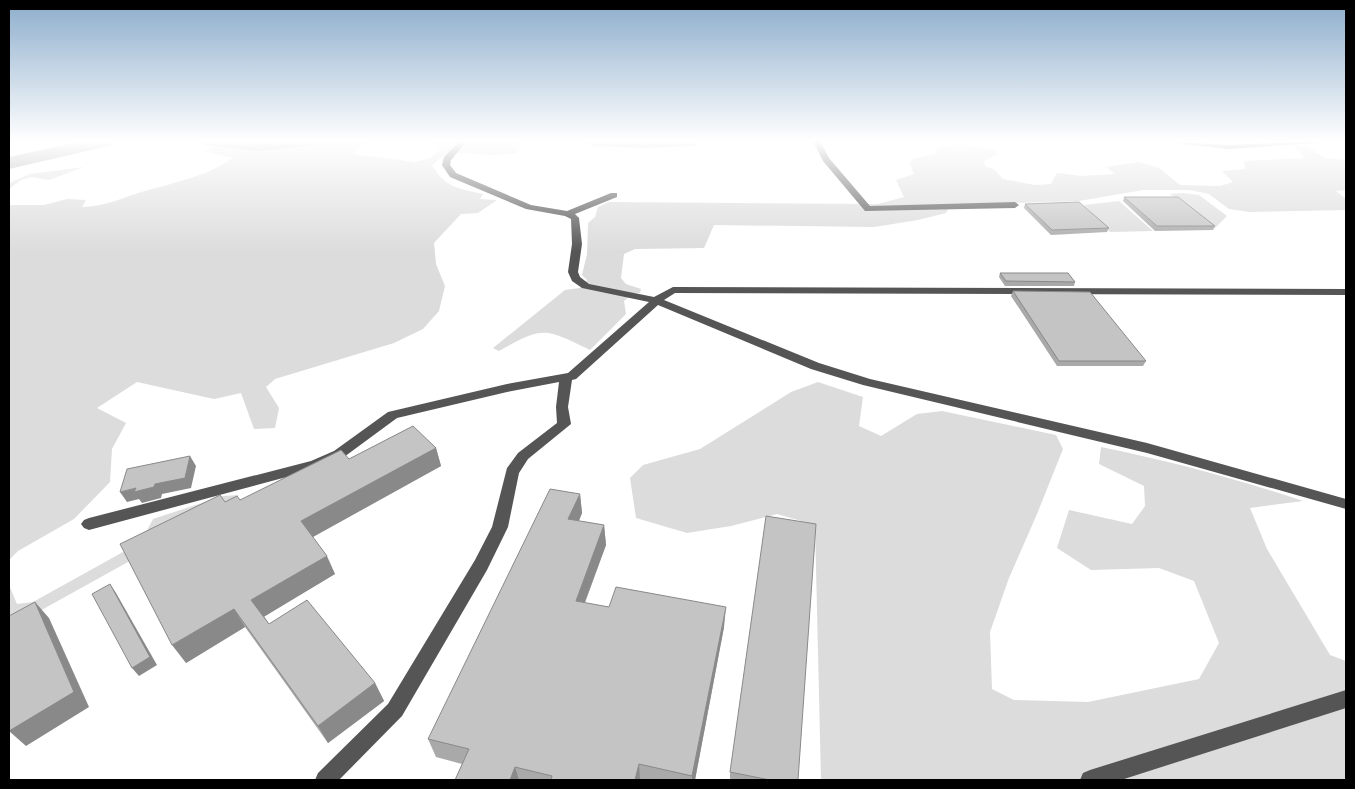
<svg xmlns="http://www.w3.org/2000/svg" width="1355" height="789" font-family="Poppins,sans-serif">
<rect width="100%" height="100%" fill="#fff"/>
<g fill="#dcdcdc">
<path d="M325 141H378L361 145 353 154 415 162 430 158 442 148 438 144 410 141H526L516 153 496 155 448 152 432 165C444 187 460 189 483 194L480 199 497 200 478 213 461 214 434 243 436 264 445 286 439 311 423 329 394 343 275 379 266 387 279 408 275 428 254 429 241 393 214 399 137 382 97 408 126 423 112 449 110 482 74 519 18 551 9 560V205H44L67 199 86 200 82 207C104 206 118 200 138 193 171 183 204 178 233 158L204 151C220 144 233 148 250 149 276 149 300 148 325 141Z"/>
<path d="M960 144 995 150 998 154 984 161 985 166 995 170 1003 179 1035 185 1051 184 1057 173 1081 176 1115 174 1106 167 1139 162 1159 168 1180 185 1220 186 1233 182 1222 171 1245 169 1244 161 1305 158 1293 146 1307 145 1324 158 1346 160V190L1336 191 1346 199V210L1250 212 1229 209 1209 194 1190 190H1143L1079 201 951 205 946 213 918 220 874 227 714 225 704 248 635 249 624 254 621 278 626 284 641 289 640 293 632 294 624 301 626 314 590 350C544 328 544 326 499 351L493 348 565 290 580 288 587 280 582 275 587 254 588 223 595 217 598 207 609 202 878 204 904 197 896 180 914 174 910 164 912 159 935 154 938 147Z"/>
<path d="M84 167 49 180 32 177 21 180 9 189V183L30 174Z"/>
<path d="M1182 193 1199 195 1227 216 1214 229 1170 194Z"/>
<path d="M1119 201 1153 231 1110 232 1084 205Z"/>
<path d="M818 382 863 397 859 426 881 436 917 414 942 411 1056 435 1063 449 1037 514 1009 578 990 632 992 689 1014 700 1088 702 1199 679 1219 643 1194 581 1159 568 1091 570 1057 548 1069 510 1132 524 1145 506 1144 486 1099 464 1101 447C1170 461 1237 479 1303 501L1250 508 1267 549 1330 655 1346 661V780H821L815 525 777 514 731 526 687 533 636 518 630 478 643 465 700 449 791 392Z"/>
<path d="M239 495 211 516 9 628V585L17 604 33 602 141 542 153 519 223 496Z"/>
</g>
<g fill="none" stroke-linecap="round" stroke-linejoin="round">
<g fill="#a3a3a3" fill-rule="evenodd">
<path d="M82 141H116L113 145 9 169V157Z"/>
<path d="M202 141H319L316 145 310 146 258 151 211 146 205 145Z"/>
<path d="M587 141H700L697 145 691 146 644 148 596 146 590 145Z"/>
</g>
<g fill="#555" fill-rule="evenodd">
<path d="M460 141H467L451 160 450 165 456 173 531 205 567 211 611 193H617V197L575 214 579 218 582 244 578 272 580 277 589 284 654 297 673 287 1346 289V295L675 293 664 300 819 363 870 379 1147 443 1346 499V509L1147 453 863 385 811 369 658 305 576 379 572 380 568 407 571 424 528 459 519 473 508 527 487 570 402 716 339 780H315L318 773 388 704 475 560 492 527 507 468 518 453 557 423 556 407 559 382 507 392 397 418 344 457 320 468 89 530 84 528 81 524 84 520 89 518 311 461 334 451 388 412 507 384 568 373 649 302 582 288 572 281 568 272 572 244 571 219 565 216 526 209 450 177 442 165 444 157Z"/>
<path d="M813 141H820L829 158 870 206 1015 202 1019 205 1015 208 865 211 823 161Z"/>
<path d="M1159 141 1228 145 1318 141 1315 143 1228 149Z"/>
<path d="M1346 690V708L1121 780H1080L1083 773 1090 770Z"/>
</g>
</g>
<g fill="#a9a9a9">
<path d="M1124 197 1215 226 1213 230 1155 231 1123 201Z"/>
<path d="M1025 204 1109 228 1107 232 1051 235 1024 208Z"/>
<path d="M1000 273 1075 282 1074 286H1005L999 277Z"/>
<path d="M1013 291 1146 361 1143 366H1057L1011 296Z"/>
<path d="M436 448 441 466 313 537 335 574 264 616 269 624 375 683 384 701 328 743 245 627 186 663 225 502 240 500Z"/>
<path d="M580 494 582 513 579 521 604 525 606 545 585 603 724 627 695 780H455L462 764 436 757 428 739Z"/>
<path d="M730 772 798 780H730Z"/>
</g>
<g fill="#898989">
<path d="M436 448 441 466 309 539 301 521Z"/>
<path d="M190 456 196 466 191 488 162 494 161 498 142 503 139 499 127 502 120 492 155 484Z"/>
<path d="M580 494 582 513 571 539 568 519Z"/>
<path d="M604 525 606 545 578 620 576 601Z"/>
<path d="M327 556 335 574 262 618 251 600Z"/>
<path d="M110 584 116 593 157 665 139 676 132 668Z"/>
<path d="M35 602 49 618 89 707 26 746 9 731Z"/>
<path d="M726 607 724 627 695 780H692V776Z"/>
<path d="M234 609 245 627 186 663 172 645Z"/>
<path d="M375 683 384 701 328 743 318 726Z"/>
<path d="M639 764 640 780H635Z"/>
<path d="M515 767 519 780H510Z"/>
</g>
<g fill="#c4c4c4" stroke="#898989">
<path d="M1124 197H1178L1215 226H1157Z"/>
<path d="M1079 202 1109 228 1052 230 1025 204Z"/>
<path d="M1000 273H1068L1075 282 1006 281Z"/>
<path d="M1013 291 1090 292 1146 361H1059Z"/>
<path d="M413 426 436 448 301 521 327 556 251 600 269 624 307 600 375 683 318 726 234 609 172 645 120 544 220 495 225 502 237 496 240 500 341 450 349 459Z"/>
<path d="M190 456 185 478 155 484 154 487 134 492 136 488 120 492 127 469Z"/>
<path d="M550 489 580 494 568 519 604 525 576 601 609 607 616 587 726 607 692 776 639 764 635 780H551L552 776 515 767 510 780H455L469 749 428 739Z"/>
<path d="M766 516 816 524 798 780H770L730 772Z"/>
<path d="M110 584 150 657 132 668 92 594Z"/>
<path d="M35 602 74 692 9 731V616Z"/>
</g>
<linearGradient id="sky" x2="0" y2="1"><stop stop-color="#8cadcc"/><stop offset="0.56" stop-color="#fff"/><stop offset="1" stop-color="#fff" stop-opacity="0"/></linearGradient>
<rect width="1355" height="252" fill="url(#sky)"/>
<rect width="1355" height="789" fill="none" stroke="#000000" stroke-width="20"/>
</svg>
